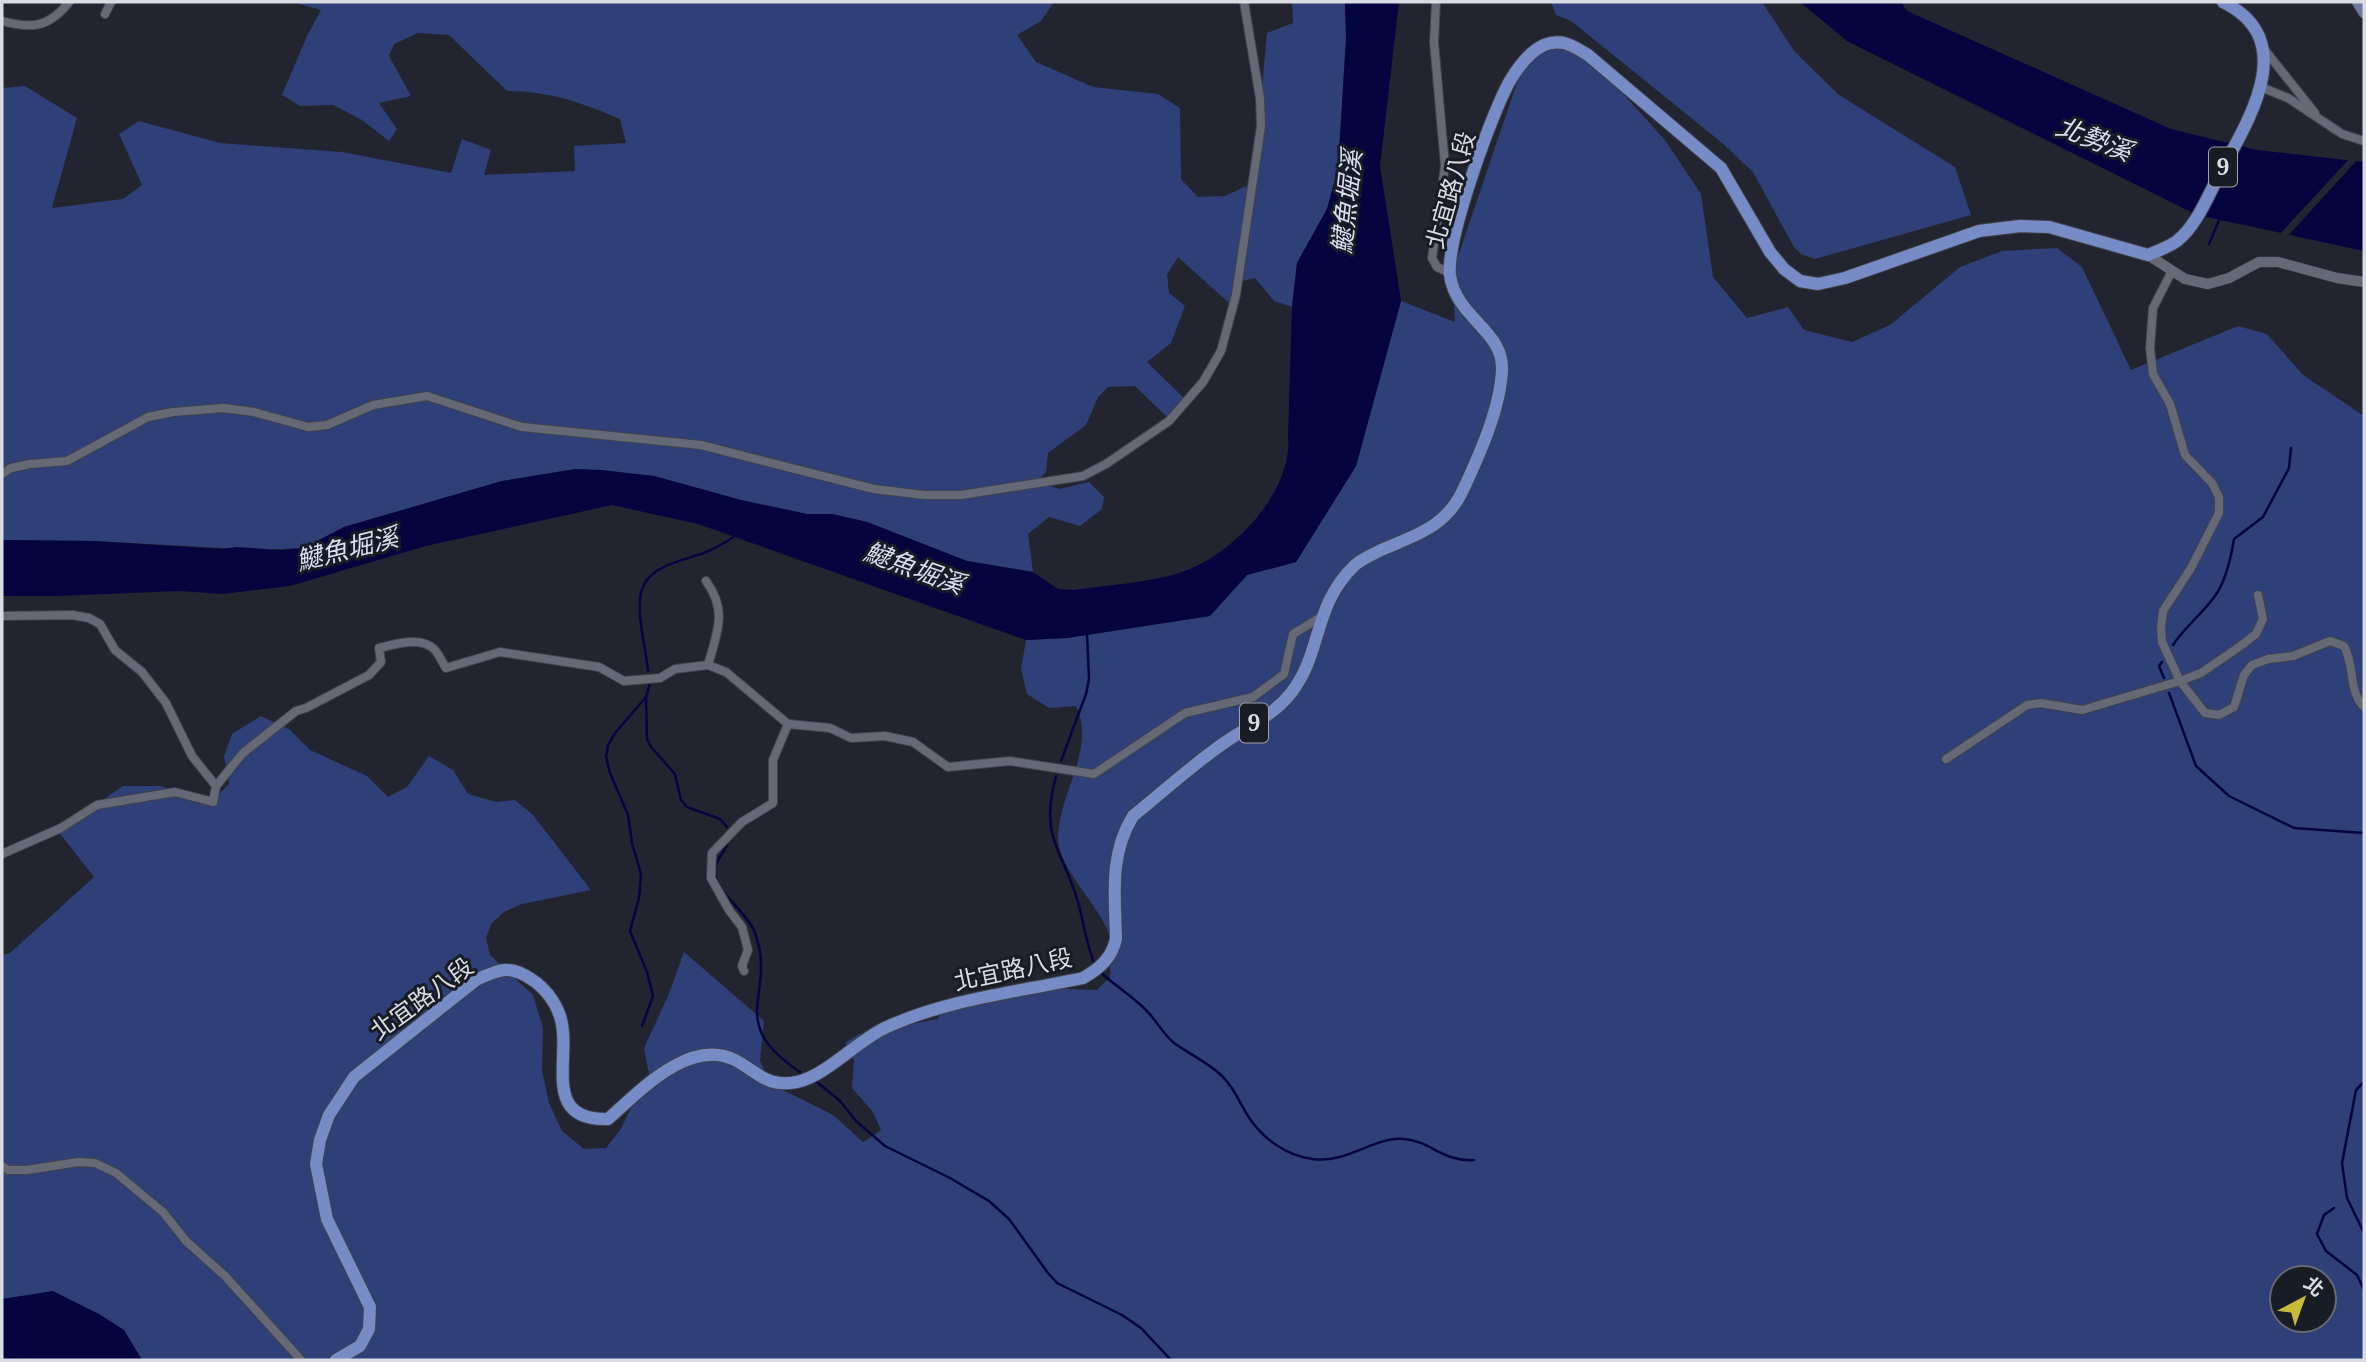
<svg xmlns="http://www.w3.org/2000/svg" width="2366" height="1362" font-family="'Noto Serif','Noto Sans TC',serif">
<rect width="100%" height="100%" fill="#22252f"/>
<g fill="#2f3f77" fill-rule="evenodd">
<path d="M292 2H1054L1041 21 1017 35 1036 62 1093 87 1158 94 1180 108 1181 179 1198 197 1225 196 1253 183 1267 33 1293 23 1292 2H1345L1346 39 1338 169 1327 209 1297 263 1292 307 1274 301 1255 278 1238 282 1229 303 1178 257 1167 274 1169 293 1185 306 1171 343 1147 362 1187 401 1169 419 1135 386 1108 387 1098 397 1086 425 1048 453 1046 472 1037 481 1059 489 1089 482 1104 497 1102 509 1080 526 1049 517 1028 534 1033 572 967 561 867 522 832 514H807L741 500 654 476 576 469 502 481 344 527 304 548 260 550 94 541 2 540V88L25 86 77 118 52 208 123 199 142 185 119 134 139 121 220 143 342 152 451 173 462 139 491 150 484 175 575 171 574 146 626 143 620 119C582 103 550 91 507 91L449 35 418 33 394 44 389 56 411 96 379 103 397 129 389 141 362 120 333 105 300 106 282 95 307 36 321 10Z"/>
<path d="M1551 2H1762L1795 52 1839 95 1955 167 1971 215 1815 259 1801 254 1794 247 1753 172 1721 142 1571 21 1556 15Z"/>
<path d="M1566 44 1606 75 1665 140 1701 194 1713 277 1747 318 1788 307 1804 330 1852 342 1890 325 1960 267 2002 251 2057 248 2082 267 2131 370 2238 326 2267 334 2303 375 2364 416V1360H142L124 1330 53 1292 2 1299V955L10 953 94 877 58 831 123 786H161L188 796 213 800 229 784 224 756 232 734 261 716 289 729 310 750 367 776 388 797 407 787 429 756 453 770 468 794 496 802 515 800 533 815 591 890 522 904 504 912 491 924 486 938 490 955 533 995 543 1028 542 1070 549 1103 562 1131 584 1149 606 1148 621 1129 634 1101 651 1084 644 1048 668 996 684 952 764 1021 760 1061 771 1084 833 1115 863 1142 881 1130 873 1112 852 1088 854 1060 845 1043 859 1034 937 1019 957 997 1039 988 1097 990 1110 977C1110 964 1113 946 1109 934 1100 907 1059 868 1058 840 1057 795 1097 749 1076 706L1049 708 1027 694 1021 669 1026 640 1067 638 1210 616 1247 575 1296 562 1356 466 1401 301 1455 322 1452 274 1523 65 1541 47ZM2282 1278H2324V1320H2282Z"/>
</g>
<g fill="#05043f">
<path d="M1345 2H1399L1380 166 1401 301 1356 466 1296 562 1247 575 1210 616 1067 638 1026 640 698 524 612 505 426 546 290 586 222 594 180 591 55 596H2V540L94 541 222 549 236 547 280 550 304 548 344 527 502 481 576 469 602 470 654 476 741 500 807 514H832L867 522 967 561 1033 572 1058 589 1074 590C1108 585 1146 583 1179 573 1231 557 1294 492 1288 435L1292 307 1297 263 1327 209 1338 169 1346 39Z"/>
<path d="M1800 2H1901L1907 11 2171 129 2257 150 2364 162V251L2197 215 1847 41Z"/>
<path d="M53 1291 99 1314 124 1330 142 1360H2V1299Z"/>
</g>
<path fill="#22252f" d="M2351 157 2359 158 2286 238 2278 236Z"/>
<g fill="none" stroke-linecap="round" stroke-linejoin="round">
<g stroke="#05043f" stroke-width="2.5">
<path d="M2209 244 2220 218"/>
<path d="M2173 645C2185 626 2205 612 2217 593 2227 577 2231 558 2234 539L2263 517 2289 468 2291 448"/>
<path d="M2162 662 2159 666 2164 678"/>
<path d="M648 671C646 648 638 623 640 600 642 565 681 562 706 552 717 548 726 542 735 536"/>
<path d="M2169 693 2196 766 2229 796 2294 828 2364 833"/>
<path d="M646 698 647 739 651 747 675 774 681 800 687 807 720 819 727 827"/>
<path d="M1061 761 1086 694 1089 679 1087 633"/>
<path d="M1056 776C1039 839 1062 847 1078 902 1084 923 1086 945 1095 965"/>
<path d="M728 841C726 852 715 859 715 870 714 892 748 912 755 933 778 996 723 1020 800 1072"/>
<path d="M1101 973C1116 986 1133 997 1146 1010 1156 1020 1163 1034 1174 1043 1189 1054 1208 1062 1222 1076 1234 1087 1239 1102 1248 1116 1262 1138 1285 1155 1312 1159 1347 1164 1375 1136 1404 1139 1431 1141 1442 1162 1474 1160"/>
<path d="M642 1026 653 996 647 972 630 931 639 898 641 874 632 843 628 815 610 773 606 757 608 745 616 732 646 697 650 683"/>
<path d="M817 1082 840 1101 856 1121 885 1146 950 1178 989 1201 1009 1219 1048 1273 1057 1283 1122 1315 1141 1328 1171 1360"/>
<path d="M2364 1082 2356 1090 2342 1163 2347 1198 2364 1233"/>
<path d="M2334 1208 2324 1215 2317 1234 2326 1251 2357 1275 2364 1290"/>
</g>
<g stroke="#41444c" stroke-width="10">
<g id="minor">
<path d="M1436 2 1434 42 1445 166 1432 258 1437 267 1450 273"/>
<path d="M105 14 111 2"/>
<path d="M2 21C31 29 49 28 69 2"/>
<path d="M2264 49 2315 113"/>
<path d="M2261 87 2288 98 2342 134 2364 141"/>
<path d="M2172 271 2153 308 2150 348 2153 374 2170 404 2185 455 2212 483 2219 497V513L2191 568 2163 611 2161 627 2162 642 2180 681 2205 713 2219 715 2234 707 2244 675 2252 665 2268 659 2293 656 2330 641 2344 646C2355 665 2348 691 2364 707"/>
<path d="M2 474 11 468 30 464 67 461 148 417 173 412 223 408 254 412 308 427 327 425 373 405 427 396 522 427 701 445 874 489 924 495H961L1083 476 1106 464 1169 421 1203 382 1221 351 1236 295 1261 126 1260 98 1244 2"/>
<path d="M706 581C728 611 717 633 708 665"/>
<path d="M2 616 72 615 89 618 100 624 115 650 142 672 166 703 192 756 216 786"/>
<path d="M1946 759 2027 705 2041 703 2082 710 2180 681 2201 673 2239 647 2256 634 2263 619 2258 595"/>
<path d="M2 854 61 828 97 805 175 792 213 802 216 786 243 753 296 711 306 708 369 675 381 662 379 648C395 644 421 636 434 649 439 654 442 662 446 668L500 652 599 667 624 681 660 678 675 669 708 665 726 672 788 724 830 728 851 738 885 736 913 742 948 767 1010 761 1094 774 1185 713 1253 697 1284 674 1293 634 1321 617"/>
<path d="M744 971 742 966 748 950 742 927 729 910 711 878 712 853 742 822 773 803V760L788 724"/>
<path d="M2 1166 8 1170H27L78 1162 95 1163 116 1173 163 1212 186 1241 225 1276 301 1360"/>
</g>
</g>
<g stroke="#41444c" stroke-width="11">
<path id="tertiary" d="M2148 255 2185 279 2208 284 2229 278 2259 262H2278L2337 278 2364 282"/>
</g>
<g stroke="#41444c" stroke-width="12">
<path id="secondary" d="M2357 2 2364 13"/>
</g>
<g stroke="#41444c" stroke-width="14">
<path id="primary" d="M336 1360 360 1346 369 1329 370 1307 327 1219 316 1164 320 1140 329 1115 354 1077 476 980C498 970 509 964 531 979 544 987 555 1001 560 1016 573 1056 539 1121 608 1119 638 1093 689 1037 735 1060 759 1073 767 1088 797 1082 826 1076 859 1039 887 1027 948 999 1018 992 1083 978 1099 969 1112 958 1116 939 1115 895 1109 855 1133 816 1163 792 1192 765 1224 743 1247 727 1274 715 1291 693 1323 652 1312 607 1354 566 1361 559 1372 555 1381 550 1416 535 1446 527 1463 490 1479 456 1501 407 1502 369 1503 330 1456 318 1450 275 1446 240 1492 111 1511 79 1519 66 1531 51 1544 45 1562 38 1573 46 1588 55L1721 168 1770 252 1784 269 1800 281 1818 284 1845 278 1979 231 2020 226 2049 227 2148 255C2157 251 2169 247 2177 241 2197 225 2208 196 2220 173 2248 121 2301 40 2223 2"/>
</g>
<use href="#minor" stroke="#656975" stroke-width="8"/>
<use href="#tertiary" stroke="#656975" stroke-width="10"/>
<use href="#secondary" stroke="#6e7a9e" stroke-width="10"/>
<use href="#primary" stroke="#778bc6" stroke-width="12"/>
</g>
<g text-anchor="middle" stroke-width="6" stroke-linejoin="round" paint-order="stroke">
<g fill="#181c25" stroke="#9fa2a9" stroke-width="2">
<rect x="2209" y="147.5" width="28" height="39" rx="5"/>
<rect x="1240" y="703.5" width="28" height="39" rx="5"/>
</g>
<g font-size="23" font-weight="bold" fill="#d9dce2">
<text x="2223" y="175">9</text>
<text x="1254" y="731">9</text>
</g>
<g font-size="24" fill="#d9dce2" stroke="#181c25">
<text transform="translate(1451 190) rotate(-74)" y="8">北宜路八段</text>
<text transform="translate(1013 970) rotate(-12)" y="8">北宜路八段</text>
<text transform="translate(422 999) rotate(-36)" y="8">北宜路八段</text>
</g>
<g font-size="26" font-style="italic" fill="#d8dff2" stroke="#181c25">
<text transform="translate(2094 139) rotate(21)" y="9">北勢溪</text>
<text transform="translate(1347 202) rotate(-84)" y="9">𩻸魚堀溪</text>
<text transform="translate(347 549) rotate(-14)" y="9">𩻸魚堀溪</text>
<text transform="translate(914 568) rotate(20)" y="9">𩻸魚堀溪</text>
</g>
</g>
<rect width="2366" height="1362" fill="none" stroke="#d9dce2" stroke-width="7"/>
<g transform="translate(2303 1299) rotate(41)"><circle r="33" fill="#181c25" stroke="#656971" stroke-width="2"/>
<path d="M0-5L12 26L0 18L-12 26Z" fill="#c9bb3a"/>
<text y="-10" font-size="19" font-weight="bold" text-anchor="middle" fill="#d9dce2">北</text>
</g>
</svg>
